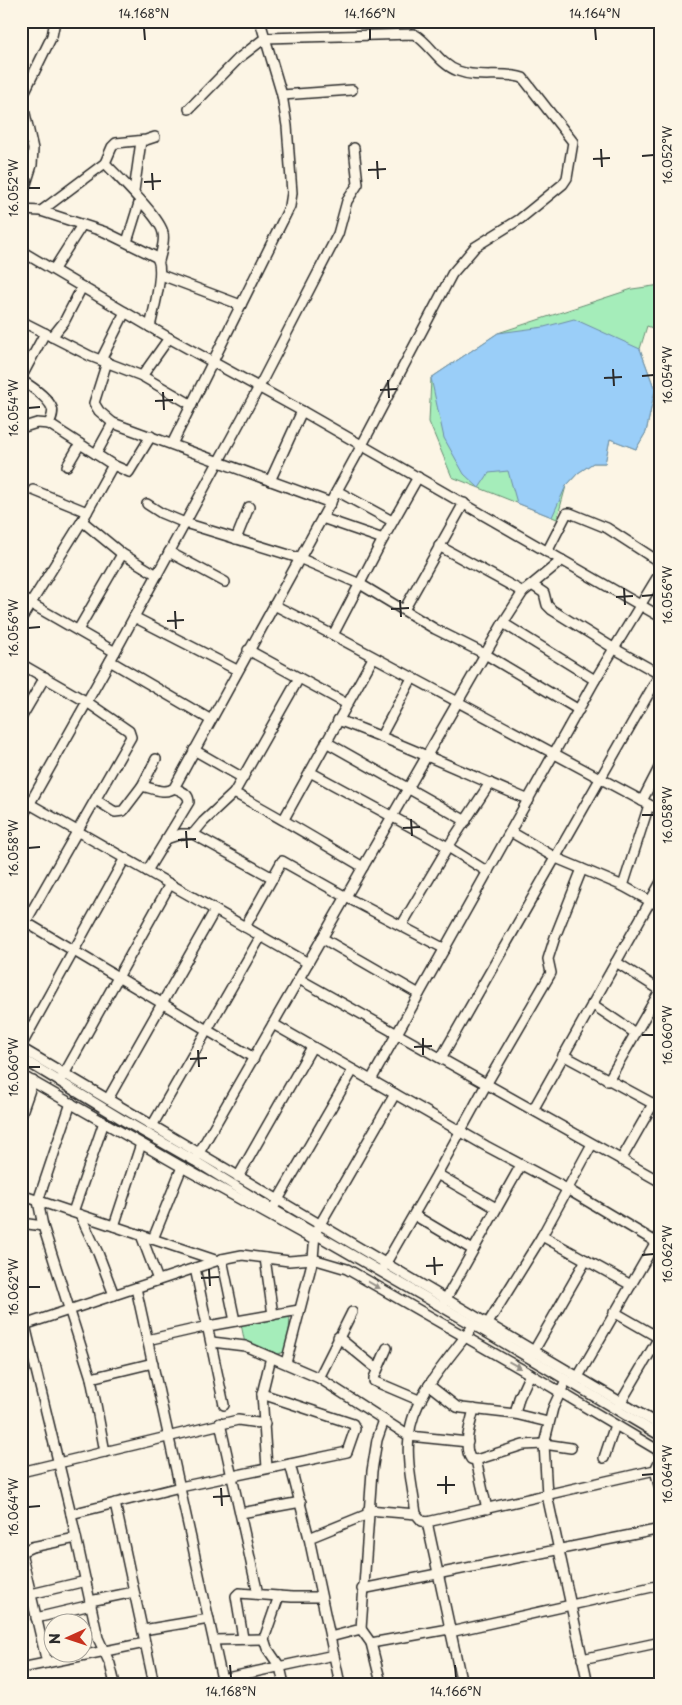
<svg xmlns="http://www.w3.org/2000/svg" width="682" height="1705" font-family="'Playpen Sans',sans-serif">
<rect width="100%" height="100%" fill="#fcf5e5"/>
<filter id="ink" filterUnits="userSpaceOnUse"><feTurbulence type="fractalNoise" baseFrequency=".02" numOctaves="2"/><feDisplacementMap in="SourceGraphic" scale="10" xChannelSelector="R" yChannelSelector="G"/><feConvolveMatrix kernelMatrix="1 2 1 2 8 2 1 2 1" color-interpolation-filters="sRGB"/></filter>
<g filter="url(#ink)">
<g fill="#a5edba" stroke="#688c72">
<path d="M661 285V331L647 326 640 349 655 390 646 432 636 449 610 439 605 463H593L578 473 566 486 557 519 452 477 429 422 431 378 498 333 632 289Z"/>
<path d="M290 1314 288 1351 274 1355 245 1344 241 1324Z"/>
</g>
<path fill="#9acef8" stroke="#6e8da6" d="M574 319 640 349 655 390 646 432 636 449 610 439 605 463H593L578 473 566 486 552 517 517 503 508 471 489 473 479 488 464 474 444 438 431 378 498 333 544 327Z"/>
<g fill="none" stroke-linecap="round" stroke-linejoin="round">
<g stroke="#2b2b2b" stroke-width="12">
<g id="minor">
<path d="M282 95 352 90"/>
<path d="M105 163C117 176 161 218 163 233 165 242 161 252 159 261"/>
<path d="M134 191 141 141"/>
<path d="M21 200 32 165 33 149 24 109V93L52 36 55 21"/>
<path d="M21 210 41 211 105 163 112 147 116 143 146 140 155 137"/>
<path d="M41 211 105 232 156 257C166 268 153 312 150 327"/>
<path d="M127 242 140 200"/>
<path d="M21 251 169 338 302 411 661 617"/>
<path d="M54 269 82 225"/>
<path d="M161 275 241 305"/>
<path d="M21 321 90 356 142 376 192 405"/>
<path d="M52 337 64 322 82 287"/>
<path d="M101 360 125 312"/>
<path d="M107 362 94 403 99 411 113 423 331 503"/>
<path d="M142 376 169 338"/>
<path d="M21 378 45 333"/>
<path d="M21 380C31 386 48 398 52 408 54 413 51 419 49 424"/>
<path d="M21 428 37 423 49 424 113 465 129 472 151 436"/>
<path d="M172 444 290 206 292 193 287 126 282 95 260 21"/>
<path d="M96 454 113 423"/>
<path d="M67 466 80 444"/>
<path d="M270 481 302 411"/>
<path d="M33 490 87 512"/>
<path d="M337 491 392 521"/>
<path d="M147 504 161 513 185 523 299 558 360 584 435 629 485 654 579 710"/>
<path d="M322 518 383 539"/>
<path d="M82 521 121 553 157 575"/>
<path d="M236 539 249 507"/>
<path d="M439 546 523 592"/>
<path d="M169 552 225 582"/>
<path d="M547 552 567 513H570L607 528 661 563"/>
<path d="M532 585 544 593 547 605 552 610 615 649 661 675"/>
<path d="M21 598 115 652"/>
<path d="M274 605 333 635 661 811"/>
<path d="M404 610 464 503"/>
<path d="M134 617 237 670"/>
<path d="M21 619 82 521 113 465"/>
<path d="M503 623 595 680"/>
<path d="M78 630 121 556V553"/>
<path d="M333 635 383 539 418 477"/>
<path d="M248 650 347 704"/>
<path d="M110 661 211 720"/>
<path d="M21 664 87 702 129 731 131 737 21 930"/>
<path d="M21 718 45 677"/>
<path d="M338 720C403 744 465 773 529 800"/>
<path d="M381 736 412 678"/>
<path d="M326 742 466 821"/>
<path d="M194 750 243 778"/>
<path d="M310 772 448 847 488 872"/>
<path d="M142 786 156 759"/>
<path d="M234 793C278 816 320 842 363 867"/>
<path d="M21 799 308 963"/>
<path d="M96 800 115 812 123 811 142 786C152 788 165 795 174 788L362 445 452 274 475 247 520 219 563 184 567 178 573 142 523 78C502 71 479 79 458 71 439 64 430 43 414 34L265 38 239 58 189 109"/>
<path d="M642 801 661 764"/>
<path d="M21 819 115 652 259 387 338 234 347 201 358 184 354 148"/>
<path d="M284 819 373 658"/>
<path d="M511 832 556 858 623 886 661 907"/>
<path d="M193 834 203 822 234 793 299 678"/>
<path d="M166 839 181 834H193L273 878"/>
<path d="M147 871 189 802C189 793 181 791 174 788"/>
<path d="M623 886 649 805"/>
<path d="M22 920 254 1058"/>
<path d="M404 926 403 923 448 847 490 783"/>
<path d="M245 927 282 861 346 897 445 949"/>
<path d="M322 938 419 994"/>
<path d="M616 962 660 990"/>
<path d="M299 979 661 1182"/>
<path d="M592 1004 635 1033"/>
<path d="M273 1024 486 1146 567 1189 656 1242"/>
<path d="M21 1046 125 858"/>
<path d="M21 1048 661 1426"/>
<path d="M563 1055 661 1108"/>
<path d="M21 1058 123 1120 195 1161 272 1209 484 1331 661 1436"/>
<path d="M441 1058 660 674"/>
<path d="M21 1075 182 1167 314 1240"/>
<path d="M62 1078 170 884"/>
<path d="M371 1080 595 680 661 571"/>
<path d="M608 1081 661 989"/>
<path d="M108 1099 215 910"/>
<path d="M71 1103 38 1201 43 1226 91 1378 105 1452"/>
<path d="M533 1110 661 882"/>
<path d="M21 1115 33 1081"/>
<path d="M152 1126 261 936"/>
<path d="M196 1158 503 623 523 592 562 560"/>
<path d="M621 1160 653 1104"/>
<path d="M437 1174 496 1208"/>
<path d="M238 1177 312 1047"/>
<path d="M21 1195 215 1260"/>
<path d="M275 1205 353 1070"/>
<path d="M73 1212 104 1122"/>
<path d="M80 1215 98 1253 114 1295"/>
<path d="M414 1215 473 1250"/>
<path d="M21 1223 43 1226"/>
<path d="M114 1226 141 1144"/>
<path d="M141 1235 158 1280"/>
<path d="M542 1236 631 1285"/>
<path d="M153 1239 182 1167"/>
<path d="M265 1258 273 1315"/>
<path d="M222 1259 235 1321"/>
<path d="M195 1268 224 1405"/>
<path d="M383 1268 437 1174 487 1083 551 973 548 959 555 937 582 869"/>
<path d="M136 1288 223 1684"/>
<path d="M443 1304 521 1165"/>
<path d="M614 1312 661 1339"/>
<path d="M25 1325 71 1514 98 1638 110 1664 115 1684"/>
<path d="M21 1326 222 1259 242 1255 289 1261 313 1259 347 1269 530 1374 661 1452"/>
<path d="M485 1328 542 1236 592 1144"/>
<path d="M338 1337 377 1369"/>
<path d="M147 1340 208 1326 299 1310"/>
<path d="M212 1342 245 1346 319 1378 409 1436 468 1442"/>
<path d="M387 1348 374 1378V1381L421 1401"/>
<path d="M531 1356 586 1260"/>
<path d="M286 1363 313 1259 315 1233 395 1094"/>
<path d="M91 1378 153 1363"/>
<path d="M319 1378 352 1312"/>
<path d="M566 1380 553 1408 544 1444 547 1495 588 1684"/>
<path d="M575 1382 661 1233"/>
<path d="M429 1385 457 1407 462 1408 515 1414 548 1422"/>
<path d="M618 1407 661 1334"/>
<path d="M474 1409C471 1423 462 1447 471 1459L476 1460 523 1445 544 1444 571 1448"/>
<path d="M515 1414 519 1398 530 1374"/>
<path d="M220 1423 258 1594"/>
<path d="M604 1458 615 1425"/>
<path d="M661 1458 655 1470 661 1493"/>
<path d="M476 1460 487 1509"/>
<path d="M290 1464 309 1538 340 1684"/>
<path d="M267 1468 262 1394 271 1357"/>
<path d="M21 1472 238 1420 265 1424"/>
<path d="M115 1503 154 1684"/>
<path d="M368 1510 416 1514 422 1521 427 1522 655 1470"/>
<path d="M241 1513 301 1502"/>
<path d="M71 1514 180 1487 347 1452 355 1429 353 1424 262 1394"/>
<path d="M416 1514C413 1489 406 1462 409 1437 412 1396 451 1357 474 1325"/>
<path d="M427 1522 462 1684"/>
<path d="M309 1538 368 1514"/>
<path d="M21 1552 47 1663"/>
<path d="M21 1552 32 1547 76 1538"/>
<path d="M362 1589 661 1529"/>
<path d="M31 1594 86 1581"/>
<path d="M279 1596 264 1639 267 1648 280 1667 284 1684"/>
<path d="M90 1601 134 1592"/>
<path d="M36 1618 91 1605"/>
<path d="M361 1629 372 1471 377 1440 384 1420"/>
<path d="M143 1630 209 1619"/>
<path d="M450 1632 661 1585"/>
<path d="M330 1637 361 1629 371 1643 380 1679 383 1684"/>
<path d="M243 1638 236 1596 239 1593 292 1597H321"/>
<path d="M214 1640 264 1639"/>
<path d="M371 1643 449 1629"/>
<path d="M582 1659 661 1642"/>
<path d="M21 1668 145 1643"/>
<path d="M222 1679 334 1655"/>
</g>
</g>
<use href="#minor" stroke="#fcf5e5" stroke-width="9"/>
</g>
<defs><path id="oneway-solid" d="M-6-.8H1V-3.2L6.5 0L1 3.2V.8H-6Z" transform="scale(1.25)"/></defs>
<g fill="#949088">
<use href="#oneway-solid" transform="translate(374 1285) rotate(30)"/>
<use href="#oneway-solid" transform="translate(515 1365) rotate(29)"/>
</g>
</g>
<path fill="none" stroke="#2b2b2b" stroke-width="2" d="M144 28 145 40M370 28V40M595 28 596 40M601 149 602 167M642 156 654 155M593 159 610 158M377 161 378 179M368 170 386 169M152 173 153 190M144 182 161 181M28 188H40M613 369 614 386M642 376 654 375M604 378 622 377M388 380 389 398M380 390 397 389M163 392 164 410M155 401 173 400M28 408 40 407M624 588 625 605M642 596 654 595M616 597 633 596M400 600 401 617M391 609 409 608M175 611 176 629M167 621 184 620M28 628 40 627M642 815H654M411 819 412 836M403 828 420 827M186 831 187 848M178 840 196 839M28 848 40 847M642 1035H654M423 1038V1055M414 1047 432 1046M198 1050 199 1067M190 1059 207 1058M28 1067H40M642 1255 654 1254M434 1257 435 1275M426 1266 443 1265M209 1269 210 1286M201 1278 219 1277M28 1287H40M642 1475 654 1474M446 1476V1494M437 1485H455M221 1488 222 1506M213 1497 230 1496M28 1507 40 1506M230 1665 231 1678M455 1665 456 1678"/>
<rect width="682" height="1705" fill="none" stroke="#fcf5e5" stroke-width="55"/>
<g transform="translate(68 1638) rotate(267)"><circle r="24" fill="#fcf5e5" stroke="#a8a49b"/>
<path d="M0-4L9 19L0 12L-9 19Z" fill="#c8321e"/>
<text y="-8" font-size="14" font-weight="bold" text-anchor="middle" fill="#2b2b2b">N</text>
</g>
<rect x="28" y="28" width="626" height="1650" fill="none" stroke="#2b2b2b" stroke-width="2"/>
<g font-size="12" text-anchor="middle" fill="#2b2b2b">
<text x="144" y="18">14.168°N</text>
<text x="370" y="18">14.166°N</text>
<text x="595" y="18">14.164°N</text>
<text transform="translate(668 155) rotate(-90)" y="4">16.052°W</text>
<text transform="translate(14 188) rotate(-90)" y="4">16.052°W</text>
<text transform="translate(668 375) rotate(-90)" y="4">16.054°W</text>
<text transform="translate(14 408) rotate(-90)" y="4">16.054°W</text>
<text transform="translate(668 595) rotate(-90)" y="4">16.056°W</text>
<text transform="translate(14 628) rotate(-90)" y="4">16.056°W</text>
<text transform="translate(668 815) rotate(-90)" y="4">16.058°W</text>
<text transform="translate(14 848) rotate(-90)" y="4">16.058°W</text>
<text transform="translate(668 1035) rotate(-90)" y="4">16.060°W</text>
<text transform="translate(14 1067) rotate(-90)" y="4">16.060°W</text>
<text transform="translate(668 1254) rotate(-90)" y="4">16.062°W</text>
<text transform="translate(14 1287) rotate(-90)" y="4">16.062°W</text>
<text transform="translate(668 1474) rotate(-90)" y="4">16.064°W</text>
<text transform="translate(14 1507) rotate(-90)" y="4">16.064°W</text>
<text x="231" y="1696">14.168°N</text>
<text x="456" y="1696">14.166°N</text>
</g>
</svg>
